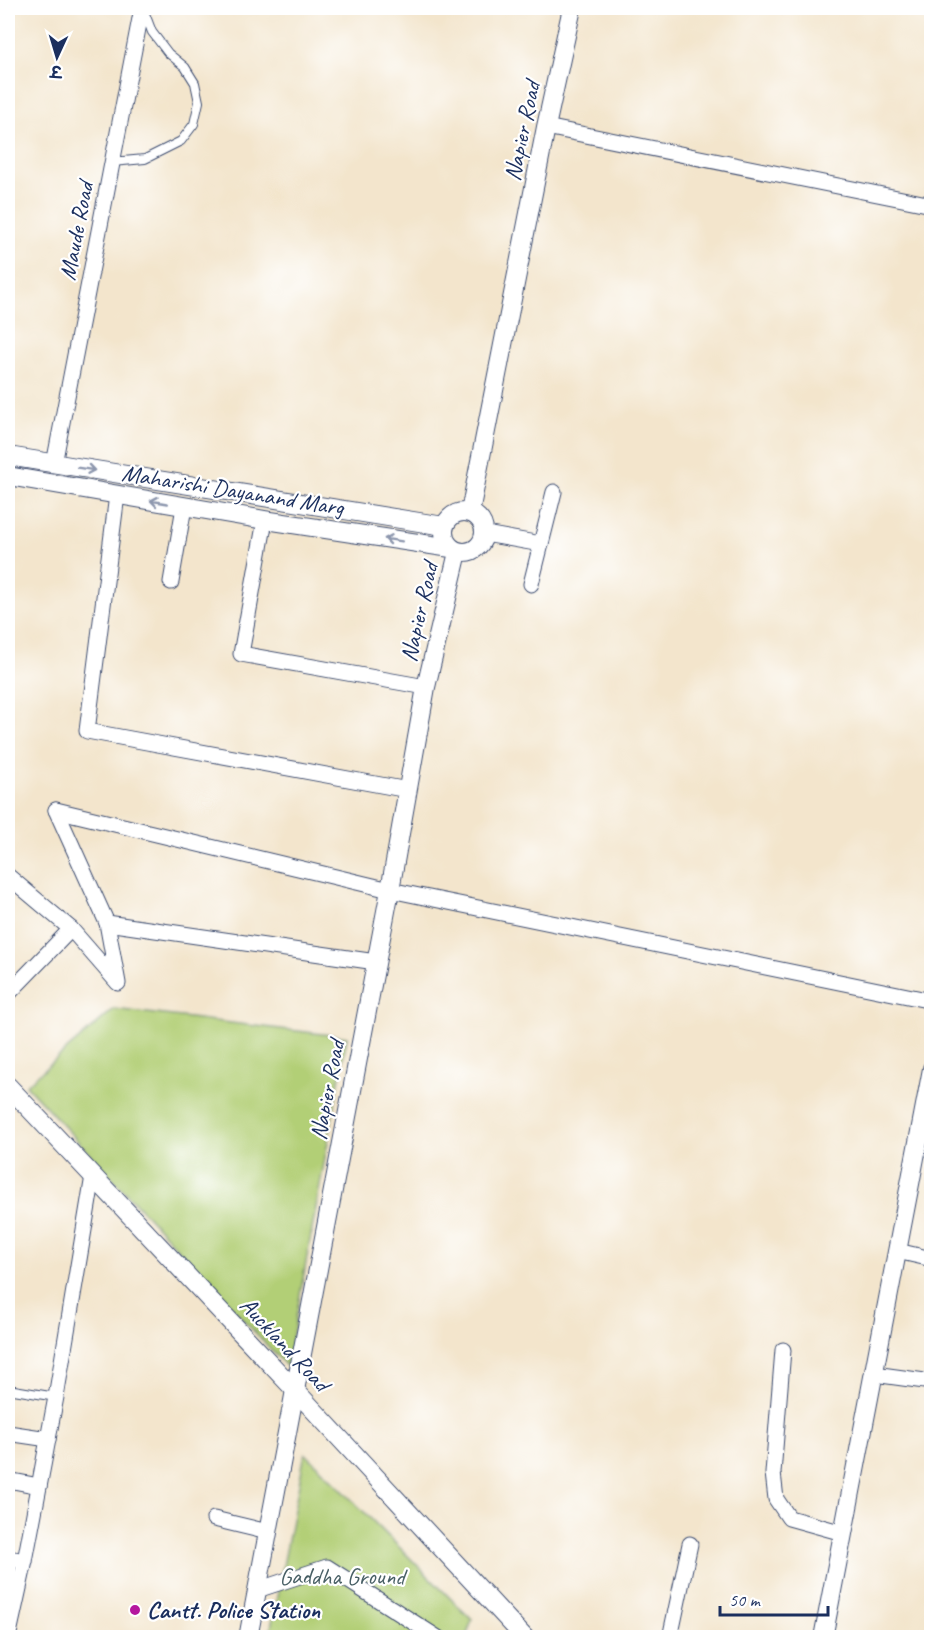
<svg xmlns="http://www.w3.org/2000/svg" width="939" height="1645" font-family="Caveat,'Playpen Sans Deva',sans-serif">
<rect width="100%" height="100%" fill="#fff"/>
<filter id="ink" filterUnits="userSpaceOnUse"><feTurbulence type="fractalNoise" baseFrequency=".0167" numOctaves="2"/><feDisplacementMap in="SourceGraphic" scale="12" xChannelSelector="R" yChannelSelector="G"/><feConvolveMatrix kernelMatrix="1 2 1 2 8 2 1 2 1" color-interpolation-filters="sRGB"/></filter>
<filter id="wash" filterUnits="userSpaceOnUse"><feTurbulence type="fractalNoise" baseFrequency=".008" numOctaves="4" result="noise"/><feDisplacementMap in="SourceGraphic" scale="24" xChannelSelector="R" yChannelSelector="G"/><feGaussianBlur stdDeviation="1.35" result="paint"/><feColorMatrix in="noise" values="0 0 0 0 0 0 0 0 0 0 0 0 0 0 0 0 0 1.4 0 .05"/><feComposite in="paint" operator="in"/></filter>
<g filter="url(#wash)">
<rect width="100%" height="100%" fill="#f3e5cc"/>
<g fill="#b2cf76" stroke="#667f6a" stroke-width="1.5">
<path d="M114 1009 347 1037 287 1367 26 1085Z"/>
<path d="M305 1453 472 1620 466 1637 269 1638Z"/>
</g>
</g>
<g filter="url(#ink)">
<g fill="none" stroke-linecap="round" stroke-linejoin="round">
<g stroke="#3b4a6e" stroke-width="10">
<g id="service">
<path d="M112 162 145 159 181 141 194 124 199 102 195 83 185 67 168 53 152 32 144 11"/>
<path d="M8 1389 56 1397"/>
</g>
</g>
<g stroke="#3b4a6e" stroke-width="17">
<g id="minor">
<path d="M546 127 932 205"/>
<path d="M54 464 142 8"/>
<path d="M117 495 87 731 408 790"/>
<path d="M265 520 241 654 426 687"/>
<path d="M485 534 541 544"/>
<path d="M171 582 184 507"/>
<path d="M531 584 554 492"/>
<path d="M56 810 390 890 932 1001"/>
<path d="M8 876 71 929 118 983 107 923 56 810"/>
<path d="M107 923 376 962"/>
<path d="M8 994 71 929"/>
<path d="M897 1251 932 1259"/>
<path d="M783 1350 773 1473 776 1499 789 1518 843 1533"/>
<path d="M874 1374 932 1382"/>
<path d="M8 1433 48 1439"/>
<path d="M8 1480 39 1486"/>
<path d="M214 1519 268 1532"/>
<path d="M8 1558 25 1561"/>
<path d="M257 1590 327 1567 438 1638"/>
<path d="M8 1638 25 1561 56 1397 93 1176"/>
<path d="M670 1638 690 1544"/>
</g>
</g>
<g stroke="#3b4a6e" stroke-width="20">
<g id="tertiary">
<path d="M8 456 444 526"/>
<path d="M8 476 265 520 451 548"/>
<circle cx="464" cy="532" r="20"/>
<path d="M470 512 546 127 572 8"/>
<path d="M8 1086 295 1390 525 1638"/>
<path d="M248 1638 390 890 426 687 458 552"/>
<path d="M823 1638 932 1069"/>
</g>
</g>
<use href="#service" stroke="#fff" stroke-width="8"/>
<use href="#minor" stroke="#fff" stroke-width="15"/>
<use href="#tertiary" stroke="#fff" stroke-width="18"/>
</g>
<defs><path id="oneway-shaft" d="M-6 0H5M1.5-3L5.5 0L1.5 3" fill="none" stroke-width="1.6" stroke-linecap="round" stroke-linejoin="round" transform="scale(1.5)"/></defs>
<g stroke="#8d97ae">
<use href="#oneway-shaft" transform="translate(86 469) rotate(9)"/>
<use href="#oneway-shaft" transform="translate(159 502) rotate(-170)"/>
<use href="#oneway-shaft" transform="translate(393 540) rotate(-171)"/>
</g>
</g>
<circle fill="#b5179e" stroke="#fff" stroke-width="2" cx="135" cy="1610" r="6"/>
<g text-anchor="middle" stroke-width="4.5" stroke-linejoin="round" paint-order="stroke">
<g font-size="24" fill="#1b2f5e" stroke="#fff">
<text transform="translate(522 131) rotate(-78)" y="8">Napier Road</text>
<text transform="translate(76 231) rotate(-79)" y="8">Maude Road</text>
<text transform="translate(233 490) rotate(9)" y="8">Maharishi Dayanand Marg</text>
<text transform="translate(419 612) rotate(-77)" y="8">Napier Road</text>
<text transform="translate(327 1090) rotate(-79)" y="8">Napier Road</text>
<text transform="translate(285 1344) rotate(47)" y="8">Auckland Road</text>
</g>
<g font-size="24" fill="#485f65" stroke="#fff">
<text x="342" y="1584">Gaddha Ground</text>
</g>
<g font-size="24" font-weight="bold" fill="#1b2f5e" stroke="#fff" text-anchor="start">
<text x="147" y="1618">Cantt. Police Station</text>
</g>
</g>
<rect width="939" height="1645" fill="none" stroke="#fff" stroke-width="30"/>
<g transform="translate(57 57) rotate(184)" stroke="#ffffff" stroke-width="4.5" paint-order="stroke">
<path d="M0-4.5L10 22L0 15L-10 22Z" fill="#1b2f5e"/>
<text y="-9" font-size="16" font-weight="bold" text-anchor="middle" fill="#1b2f5e">उ</text>
</g>
<path d="M720 1606v9h108v-9" fill="none" stroke="#1b2f5e" stroke-width="3"/>
<text x="729" y="1606" font-size="18" fill="#1b2f5e" stroke="#ffffff" stroke-width="4.5" paint-order="stroke">50 m</text>
</svg>
